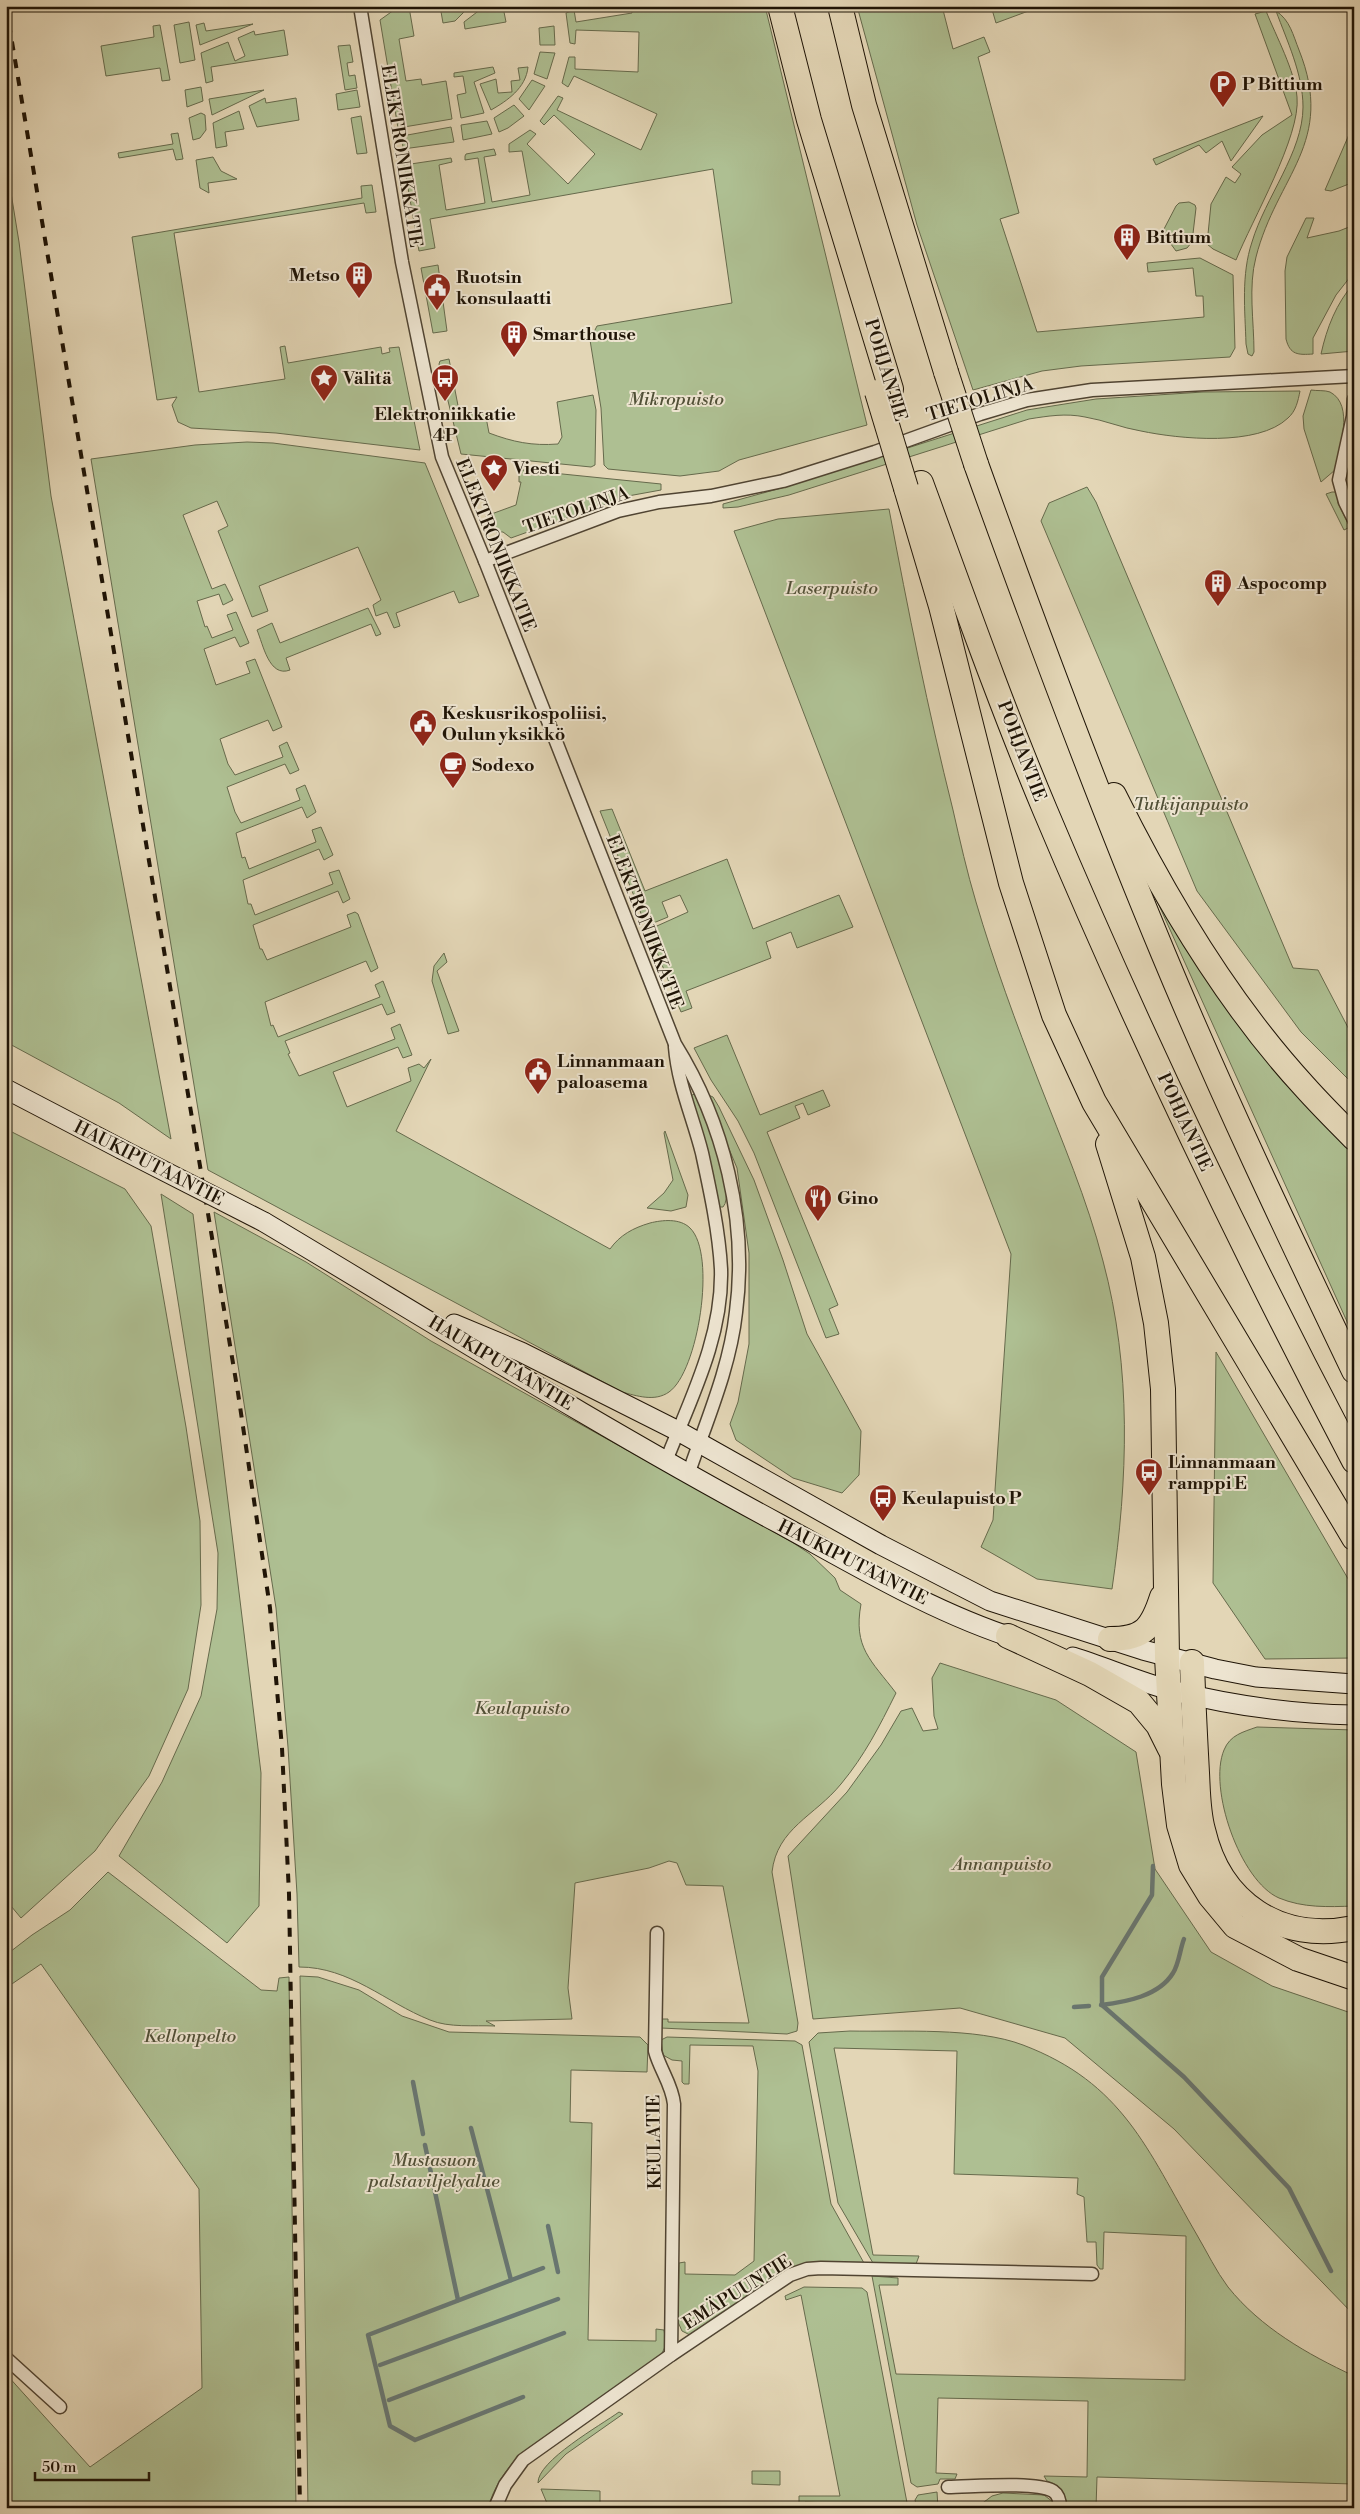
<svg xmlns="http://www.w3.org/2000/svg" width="1360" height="2514" font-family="'Libre Bodoni',serif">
<rect width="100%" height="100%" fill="#e3d6b6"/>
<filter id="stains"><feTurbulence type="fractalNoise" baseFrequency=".004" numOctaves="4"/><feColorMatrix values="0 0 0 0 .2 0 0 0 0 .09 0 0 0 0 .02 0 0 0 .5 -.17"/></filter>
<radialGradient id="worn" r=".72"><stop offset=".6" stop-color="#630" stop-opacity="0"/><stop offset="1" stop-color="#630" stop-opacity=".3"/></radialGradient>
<g fill="#aebf92" stroke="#666a4c">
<path d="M440 6H470L455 21 443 23Z"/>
<path d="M491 6H508L503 7 506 22 465 29 464 22 481 9Z"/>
<path d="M631 6H765L867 425 739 460 719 471 680 476 608 469 604 465 601 408 590 340 597 326 732 303 713 169 430 219 435 248 419 251 404 165 451 158 452 162 439 165 446 210 485 203 478 158 465 160V156L466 154 494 149 496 155 484 157 492 202 530 195 522 151 509 152V144L530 130 536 134 527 144 568 184 595 154 554 115 544 125 540 121 558 96 563 98 557 110 641 150 657 114 574 76 568 87 562 83 569 57H575V69L638 72 639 32 576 30 575 44 570 43 566 13 574 10 576 22 632 13Z"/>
<path d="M857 6H942L953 49 984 37 990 52 978 57 1019 213 1000 219 1037 332 1204 317 1203 296H1196L1193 268 1148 272 1147 263 1200 258 1233 275 1235 348 1230 357 1081 366 1042 371 973 390 917 225Z"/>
<path d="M991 6H1042L996 23Z"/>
<path d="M409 7 414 36 399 39 406 81 421 79 422 85 446 81 452 119 398 128 380 20 394 10Z"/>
<path d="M1266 11C1276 36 1295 71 1297 97 1301 136 1252 220 1236 260L1213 249 1207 244 1211 204 1226 177 1235 183 1241 174 1232 167 1262 135 1292 115 1255 14Z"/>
<path d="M1276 11C1290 20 1293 35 1299 50 1336 143 1277 175 1256 257 1248 287 1254 321 1254 352L1252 356 1248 354 1246 344C1245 310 1241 275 1252 242 1265 198 1303 152 1303 107 1303 74 1287 41 1276 11Z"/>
<path d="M189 22 195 60 180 63 174 25Z"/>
<path d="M204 23 206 31 253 24 200 45 196 25Z"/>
<path d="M160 25 170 80 162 81 160 68 106 76 101 46 154 37 153 26Z"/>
<path d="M554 26 555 45H540L539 28Z"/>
<path d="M284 30 288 55 211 67 213 81 206 83 201 53 228 42 235 61 245 56 238 38 254 31 255 35Z"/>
<path d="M350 45 353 62 347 63 349 76 355 75 357 88 345 90 338 46Z"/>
<path d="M540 52 555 53 547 79 534 74Z"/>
<path d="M493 67 495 73 474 82 484 113 461 118 457 95 466 93 463 76 454 77V73Z"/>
<path d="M528 67C526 88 507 101 491 110L480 84 496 79 498 93 512 92 511 81 520 80 518 68Z"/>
<path d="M532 80 545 86 529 110 519 99Z"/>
<path d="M201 87 203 101 187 107 185 90Z"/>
<path d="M264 90 212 115 209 99Z"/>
<path d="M357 90 360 107 338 110 336 94Z"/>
<path d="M265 98 266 103 296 98 299 120 257 127 249 106Z"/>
<path d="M514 105 524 116 508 128 499 132 494 118Z"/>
<path d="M239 111 244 129 225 132 227 146 216 148 213 123Z"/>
<path d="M201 113 205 115 206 130 200 138 193 140 189 118Z"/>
<path d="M361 116 367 153 357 154 351 118Z"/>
<path d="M1263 116 1231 161 1222 141 1206 153 1199 145 1156 165 1153 159Z"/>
<path d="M487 121 492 134 463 140 461 125Z"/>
<path d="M1354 123V182L1331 191 1325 190Z"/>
<path d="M451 127 454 142 403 149 402 136Z"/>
<path d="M178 133 183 159 176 160 173 149 119 158 118 153 173 144 171 134Z"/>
<path d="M213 157 221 171 237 179 208 183 209 193 200 188 196 160Z"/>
<path d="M6 162 19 242 51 496 171 1139 119 1103 6 1042Z"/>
<path d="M372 185 376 212 366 213 364 203 174 233 199 392 285 379 280 347 285 346 288 363 381 347 382 354 390 352 389 348 399 347 420 450 276 433 191 428 178 422 172 405 177 397 157 400 132 237 362 198 361 186Z"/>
<path d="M1189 202 1195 205 1196 208 1192 242 1187 248 1176 251 1168 240 1164 229 1176 206 1179 203Z"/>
<path d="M1306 218H1314L1307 238 1339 231 1354 225V272L1336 295 1313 338V354C1298 355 1290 355 1286 339L1285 271 1287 257Z"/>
<path d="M438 265 447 331 433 333 421 268Z"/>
<path d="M1354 283V351L1321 354C1327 327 1336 304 1354 283Z"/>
<path d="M449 359 460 416 485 412 489 433C513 442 532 446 558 444L562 437 557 402 593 395 596 410 595 465 591 467 461 454 439 364 440 361Z"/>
<path d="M1311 390C1317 391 1325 390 1330 392 1355 405 1339 449 1335 470L1321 482 1304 429 1303 416Z"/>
<path d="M1300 391C1298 401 1296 411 1288 418 1258 447 1179 439 1141 431 1122 428 1104 420 1085 417 1066 413 1048 416 1029 419L789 495 738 507 723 508V504L785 487 1027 410 1096 399 1203 392Z"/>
<path d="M247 442 273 443 425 463 479 596 459 603 454 591 396 613 400 626 394 628 387 612 376 616 373 605 381 600 358 547 259 586 268 611 252 617 218 531 228 526 217 501 183 515 212 589 225 584 233 600 223 605 219 594 197 601 205 627 207 626 212 638 233 630 227 615 236 612 249 643 240 647 235 637 204 649 216 685 250 673 246 662 255 659 282 727 273 731 268 720 220 739 228 764 235 775 283 757 279 746 287 742 299 770 290 774 285 764 227 787 235 812 241 823 300 800 296 789 305 785 316 812 307 818 302 807 236 833 242 858 245 857 249 869 316 842 312 830 321 827 333 855 324 860 319 849 243 880 248 904H251L255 915 333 884 329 873 339 870 350 899 343 903 338 891 253 925 260 949H262L267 960 351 927 347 915 355 912 358 914 378 968 371 972 366 961 265 1002 271 1026 273 1025 278 1037 380 997 375 985 383 981 395 1012 387 1015 382 1004 285 1041 290 1053 288 1054 299 1076 395 1039 391 1028 400 1024 412 1055 403 1058 398 1047 333 1072 347 1107 411 1081 408 1068 419 1064 424 1068 431 1059 396 1131 610 1249C620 1235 633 1228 650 1223 662 1220 680 1218 690 1228 717 1254 698 1372 669 1392 655 1402 637 1396 622 1392L208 1170 91 459 195 445Z"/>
<path d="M523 470 661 484V490L628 496 511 538 503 532H496L486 516 516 505 521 482H519V473Z"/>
<path d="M1087 487 1096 502 1293 968 1318 970 1354 1039V1085L1301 1032 1197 891 1041 521 1049 503Z"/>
<path d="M1332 492H1337L1338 503 1350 527 1344 530 1326 494Z"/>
<path d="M889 509C908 610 928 710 953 810 960 841 967 872 976 902 994 963 1016 1023 1039 1082 1062 1141 1087 1199 1103 1261 1132 1369 1128 1479 1112 1589L1037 1579 981 1547 993 1520 1011 1254 734 531 778 519Z"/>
<path d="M368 608 381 634 376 636 371 624 286 658 290 670C269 678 263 644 257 630L272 623 280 643Z"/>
<path d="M612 809 645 891 727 859 753 929 839 895 853 927 797 948 791 932 766 942 771 958 686 991 692 1008 681 1012 648 930 688 912 680 895 662 902 668 917 646 926 600 811Z"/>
<path d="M1139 861 1354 1149V1337Z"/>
<path d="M444 953 447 962 437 971 459 1031 448 1034 432 981 434 966Z"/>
<path d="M727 1035 760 1115 823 1090 830 1106 808 1115 803 1103 795 1106 800 1118 767 1132 838 1305 829 1309 839 1334 826 1338 754 1153 738 1121 711 1080 694 1048Z"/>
<path d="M695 1094C702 1112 737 1193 723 1207H719L689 1096Z"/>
<path d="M706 1094 713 1097 719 1107 754 1180 783 1260 807 1334 861 1431 859 1475 842 1493 793 1478 736 1440 730 1424 738 1402 749 1344V1253L737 1168Z"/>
<path d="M6 1129 125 1189 151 1226 186 1427 200 1521 201 1605 188 1689 149 1776 95 1851 21 1918 6 1900Z"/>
<path d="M665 1131 688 1195 686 1207 671 1211 647 1208 664 1193 673 1180 664 1133Z"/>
<path d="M161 1194 193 1214 261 1773 259 1906 227 1943 119 1856 162 1782 201 1696 217 1609 218 1553Z"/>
<path d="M214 1212 306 1262 431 1341 792 1542 810 1554 835 1578 840 1590 861 1604C853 1648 871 1660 896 1693 879 1727 865 1755 841 1784 815 1816 777 1828 772 1872L798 2023 797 2031 787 2034 661 2028 659 2022 662 2019H668V2022L749 2023 723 1886 686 1885 677 1863 669 1861 649 1868 575 1883 568 1988 572 2019 486 2021 495 2026C474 2025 449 2028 430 2020 385 2002 350 1967 299 1967L297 1894 288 1747 276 1608Z"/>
<path d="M1216 1352 1354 1589V1658L1265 1659 1213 1583Z"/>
<path d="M940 1663 1056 1700 1136 1752 1155 1869 1211 1952 1272 1986 1354 2014V2315L1174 2129 1065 2038 960 2008 813 2019 788 1856 847 1792 881 1745 901 1711 912 1708 923 1731 938 1729 934 1716 932 1678Z"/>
<path d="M1257 1727 1354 1730V1906C1328 1907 1303 1908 1279 1898 1240 1881 1208 1788 1224 1750 1230 1735 1243 1732 1257 1727Z"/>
<path d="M108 1872 261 1990 277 1991 279 1978 289 1977 296 2508H6V2374L90 2467 202 2388 199 2189 41 1964 6 1988V1955L32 1935 70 1910Z"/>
<path d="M300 1976 318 1977 359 1990 402 2016 449 2032 640 2037 648 2045 647 2072 571 2070 570 2122 592 2123 588 2340 656 2341V2329L664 2330 666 2345 661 2355 520 2454C506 2470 494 2486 488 2508H308Z"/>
<path d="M850 2031C901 2032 976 2027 1023 2045 1123 2083 1147 2149 1197 2235 1207 2252 1216 2271 1228 2287 1261 2328 1307 2354 1354 2376V2484L1097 2477 1096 2508H1066C1066 2493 1062 2486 1047 2481L1044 2476 1087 2477 1088 2401 938 2398 936 2473 957 2474 955 2479H940L938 2484 917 2487 911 2483 872 2276 898 2278V2285H879L896 2374 1185 2380 1186 2236 1104 2232 1103 2269H1100L1097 2265 1096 2242H1087L1084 2197 1077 2194 1078 2178 954 2174 957 2051 834 2048 873 2255 919 2256 916 2264 873 2263 838 2203 809 2042 818 2033Z"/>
<path d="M667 2037 795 2041 802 2045 831 2204 864 2263 821 2262 788 2268 690 2335 682 2331 678 2322 679 2263 685 2262V2274L735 2275 754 2261 758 2071 753 2046 690 2045 689 2084H684L682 2082V2061L672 2060 663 2055 661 2040Z"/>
<path d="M804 2287 862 2288 867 2292 908 2508H830L829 2503 805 2502 804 2508H799V2496H840L801 2295 786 2300 785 2296Z"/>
<path d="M619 2412 623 2414 566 2454 538 2483C537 2461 601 2425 619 2412Z"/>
<path d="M752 2471H780V2485L752 2484Z"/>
<path d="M541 2489 600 2491V2508H549Z"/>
<path d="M937 2492 938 2508H917L915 2500 918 2495Z"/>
<path d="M1003 2493 1044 2495 1053 2502V2508H976L992 2496Z"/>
</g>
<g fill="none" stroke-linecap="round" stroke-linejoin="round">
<g stroke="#687671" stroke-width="4.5">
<path d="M1153 1866 1152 1895 1102 1977V2005L1184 2077 1289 2188 1331 2271"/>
<path d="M1101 2005C1126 2002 1159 1996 1173 1973 1179 1964 1180 1949 1184 1939"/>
<path d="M1074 2007 1089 2006"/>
<path d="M413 2082 423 2134"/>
<path d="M471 2128 511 2280"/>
<path d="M425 2145 458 2300"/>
<path d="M548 2226 558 2272"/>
<path d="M380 2365 558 2299"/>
<path d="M523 2397 415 2440 390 2426 368 2335 543 2268"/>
<path d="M389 2400 564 2333"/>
</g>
<g stroke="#504432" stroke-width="15">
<g id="street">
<path d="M360 6 402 262 442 457 485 561 675 1044C724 1123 748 1220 736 1312 730 1368 706 1422 688 1475"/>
<path d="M1354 399 1353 416 1339 480 1345 502 1354 520"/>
<path d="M485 561 618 511 659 502 711 496 783 481 875 452 980 414 1027 400 1092 390 1354 376"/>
<path d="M666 1461C690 1400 723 1337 721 1269 719 1231 710 1190 702 1153 693 1117 678 1085 675 1047"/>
<path d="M657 1933 655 2051C660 2070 672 2084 674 2104L671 2355"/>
<path d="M6 2358 60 2407"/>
<path d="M948 2487C970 2487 1035 2481 1053 2491 1059 2495 1060 2501 1060 2508"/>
<path d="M495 2508 505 2485 523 2460 671 2355 790 2275 807 2269 821 2268 1092 2274"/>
</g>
</g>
<g stroke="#1f1406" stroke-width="21">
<g id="secondary">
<path d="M6 1089 121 1149"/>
<path d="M264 1222C435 1324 603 1429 778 1523 855 1565 936 1614 1020 1640"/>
<path d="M454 1324 521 1352 678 1431 881 1545 990 1601 1143 1650 1215 1669 1256 1677 1354 1684"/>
<path d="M1073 1657C1105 1667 1137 1681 1170 1690 1229 1705 1293 1714 1354 1715"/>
</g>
</g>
<g stroke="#1f1406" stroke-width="26">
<g id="highway">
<path d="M780 6 809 120 891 389"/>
<path d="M840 6 864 105 946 372"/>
<path d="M976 464C1035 628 1096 792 1163 953 1222 1095 1288 1233 1354 1371"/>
<path d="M921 483C961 592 1000 703 1045 810 1138 1031 1242 1248 1354 1461"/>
<path d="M906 488 941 606 1011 883 1054 1015 1094 1102 1354 1538"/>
<path d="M1114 795C1165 898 1226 1001 1304 1086 1320 1104 1337 1121 1354 1138"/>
<path d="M1108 1144 1143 1257 1156 1323 1163 1389 1167 1657 1174 1784 1179 1825 1191 1865 1210 1896 1235 1926 1298 1959 1354 1978"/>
<path d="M1008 1636 1090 1674 1139 1702 1158 1725 1170 1749"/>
<path d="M1110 1639C1144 1639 1152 1628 1162 1597"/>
<path d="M1192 1662C1193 1699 1195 1736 1197 1773 1198 1792 1198 1812 1203 1830 1220 1904 1280 1943 1354 1928"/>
</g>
</g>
<use href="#street" stroke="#ede4d0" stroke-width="12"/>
<use href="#secondary" stroke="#ede4d0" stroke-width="19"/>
<use href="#highway" stroke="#e3d6b6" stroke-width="24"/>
<path stroke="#1f1406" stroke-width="4" stroke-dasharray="9 9" stroke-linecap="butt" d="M6 6 238 1393 270 1608 282 1748 289 1894 300 2508"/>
<g stroke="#1f1406" stroke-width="21" stroke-linecap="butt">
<path id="secondary-bridge" d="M121 1149 264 1222"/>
</g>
<g stroke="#1f1406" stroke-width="26" stroke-linecap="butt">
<g id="highway-bridge">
<path d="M946 372 976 464"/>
<path d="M877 392 906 488"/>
</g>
</g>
<use href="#secondary-bridge" stroke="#ede4d0" stroke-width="19"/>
<use href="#highway-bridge" stroke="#e3d6b6" stroke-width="24"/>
</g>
<defs>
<g id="parking-pin" transform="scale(1.4375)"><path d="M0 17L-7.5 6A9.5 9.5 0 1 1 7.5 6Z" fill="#8f2418" stroke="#ede4d0"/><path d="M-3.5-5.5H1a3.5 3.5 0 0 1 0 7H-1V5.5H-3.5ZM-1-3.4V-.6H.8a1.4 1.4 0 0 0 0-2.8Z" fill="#fff"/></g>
<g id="building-pin" transform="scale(1.4375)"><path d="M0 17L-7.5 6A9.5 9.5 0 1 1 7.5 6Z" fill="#8f2418" stroke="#ede4d0"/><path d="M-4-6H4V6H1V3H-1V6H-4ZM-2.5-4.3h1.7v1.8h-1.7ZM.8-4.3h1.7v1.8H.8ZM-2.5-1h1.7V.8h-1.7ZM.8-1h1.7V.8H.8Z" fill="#fff"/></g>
<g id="civic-pin" transform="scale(1.4375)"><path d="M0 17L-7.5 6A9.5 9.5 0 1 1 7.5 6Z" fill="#8f2418" stroke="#ede4d0"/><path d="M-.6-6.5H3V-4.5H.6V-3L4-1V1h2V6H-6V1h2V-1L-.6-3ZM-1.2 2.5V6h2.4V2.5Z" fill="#fff"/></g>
<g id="sight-pin" transform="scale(1.4375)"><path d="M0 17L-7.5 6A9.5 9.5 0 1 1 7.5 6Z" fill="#8f2418" stroke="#ede4d0"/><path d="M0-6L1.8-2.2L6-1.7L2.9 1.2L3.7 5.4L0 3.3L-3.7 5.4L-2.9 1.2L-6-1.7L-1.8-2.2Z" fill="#fff"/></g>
<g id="bus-pin" transform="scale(1.4375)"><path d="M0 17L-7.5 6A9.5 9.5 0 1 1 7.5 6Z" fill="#8f2418" stroke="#ede4d0"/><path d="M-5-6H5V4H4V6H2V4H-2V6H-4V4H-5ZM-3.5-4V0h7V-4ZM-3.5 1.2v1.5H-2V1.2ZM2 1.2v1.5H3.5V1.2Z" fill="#fff"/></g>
<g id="cafe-pin" transform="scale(1.4375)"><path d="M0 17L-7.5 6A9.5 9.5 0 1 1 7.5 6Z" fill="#8f2418" stroke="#ede4d0"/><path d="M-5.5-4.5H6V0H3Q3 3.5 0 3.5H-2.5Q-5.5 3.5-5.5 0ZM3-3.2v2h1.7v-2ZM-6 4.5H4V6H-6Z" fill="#fff"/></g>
<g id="restaurant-pin" transform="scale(1.4375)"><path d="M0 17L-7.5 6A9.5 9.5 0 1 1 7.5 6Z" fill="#8f2418" stroke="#ede4d0"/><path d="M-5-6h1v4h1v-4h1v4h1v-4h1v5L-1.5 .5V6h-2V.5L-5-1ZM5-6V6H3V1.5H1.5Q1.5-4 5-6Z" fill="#fff"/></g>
</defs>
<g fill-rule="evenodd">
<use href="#parking-pin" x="1223" y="84"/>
<use href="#building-pin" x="1127" y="237"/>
<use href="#building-pin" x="359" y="275"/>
<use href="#civic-pin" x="437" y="287"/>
<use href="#building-pin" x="514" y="334"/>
<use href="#sight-pin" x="324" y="378"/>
<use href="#bus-pin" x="445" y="378"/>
<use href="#sight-pin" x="494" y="468"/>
<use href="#building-pin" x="1218" y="583"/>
<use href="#civic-pin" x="423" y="723"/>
<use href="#cafe-pin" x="453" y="765"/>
<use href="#civic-pin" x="538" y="1071"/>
<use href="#restaurant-pin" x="818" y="1198"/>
<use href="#bus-pin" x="1149" y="1472"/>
<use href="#bus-pin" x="883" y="1498"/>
</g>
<g text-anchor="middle" stroke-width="4" stroke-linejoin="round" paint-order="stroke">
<g font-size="18" font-weight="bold" fill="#1f1406" stroke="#ede4d0" text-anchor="start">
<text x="1242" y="90">P Bittium</text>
<text x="1146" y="243">Bittium</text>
<text x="340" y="281" text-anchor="end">Metso</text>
<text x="456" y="283">Ruotsin<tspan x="456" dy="21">konsulaatti</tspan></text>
<text x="533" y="340">Smarthouse</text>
<text x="343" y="384">Välitä</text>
<text x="445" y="420" text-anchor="middle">Elektroniikkatie<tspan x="445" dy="21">4P</tspan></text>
<text x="513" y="474">Viesti</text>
<text x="1237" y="589">Aspocomp</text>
<text x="442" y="719">Keskusrikospoliisi,<tspan x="442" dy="21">Oulun yksikkö</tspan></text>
<text x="472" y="771">Sodexo</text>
<text x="557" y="1067">Linnanmaan<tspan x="557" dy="21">paloasema</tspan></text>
<text x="837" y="1204">Gino</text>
<text x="1168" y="1468">Linnanmaan<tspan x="1168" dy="21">ramppi E</tspan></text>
<text x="902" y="1504">Keulapuisto P</text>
</g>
<g font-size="18" fill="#1f1406" stroke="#ede4d0">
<text transform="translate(402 156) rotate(81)" y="6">ELEKTRONIIKKATIE</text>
<text transform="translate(886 370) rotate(73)" y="6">POHJANTIE</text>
<text transform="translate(980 399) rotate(-17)" y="6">TIETOLINJA</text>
<text transform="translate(576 510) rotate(-19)" y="6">TIETOLINJA</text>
<text transform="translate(496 545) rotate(68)" y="6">ELEKTRONIIKKATIE</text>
<text transform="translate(1022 751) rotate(69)" y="6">POHJANTIE</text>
<text transform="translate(645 922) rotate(69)" y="6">ELEKTRONIIKKATIE</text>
<text transform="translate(1185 1122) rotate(65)" y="6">POHJANTIE</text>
<text transform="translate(149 1163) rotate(27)" y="6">HAUKIPUTAANTIE</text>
<text transform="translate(501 1363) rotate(31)" y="6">HAUKIPUTAANTIE</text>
<text transform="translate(853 1562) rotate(27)" y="6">HAUKIPUTAANTIE</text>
<text transform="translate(654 2142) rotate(-91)" y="6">KEULATIE</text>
<text transform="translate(737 2292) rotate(-32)" y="6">EMÄPUUNTIE</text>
</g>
<g font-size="18" font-style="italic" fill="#515037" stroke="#ede4d0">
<text x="676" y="405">Mikropuisto</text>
<text x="832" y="594">Laserpuisto</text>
<text x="1191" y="810">Tutkijanpuisto</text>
<text x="522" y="1714">Keulapuisto</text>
<text x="1002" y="1870">Annanpuisto</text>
<text x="190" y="2042">Kellonpelto</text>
<text x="434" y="2166">Mustasuon<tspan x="434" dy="21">palstaviljelyalue</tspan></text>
</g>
</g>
<rect width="1360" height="2514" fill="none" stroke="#e3d6b6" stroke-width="25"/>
<rect x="8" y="8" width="1345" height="2499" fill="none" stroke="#1f1406" stroke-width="2.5"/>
<rect x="12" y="12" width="1335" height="2489" fill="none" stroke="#1f1406"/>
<path d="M35 2472v8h114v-8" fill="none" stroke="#1f1406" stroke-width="2.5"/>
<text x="42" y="2472" font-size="15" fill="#1f1406" stroke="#ede4d0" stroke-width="4" paint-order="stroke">50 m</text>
<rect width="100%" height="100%" filter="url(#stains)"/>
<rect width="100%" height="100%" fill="url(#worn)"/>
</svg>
